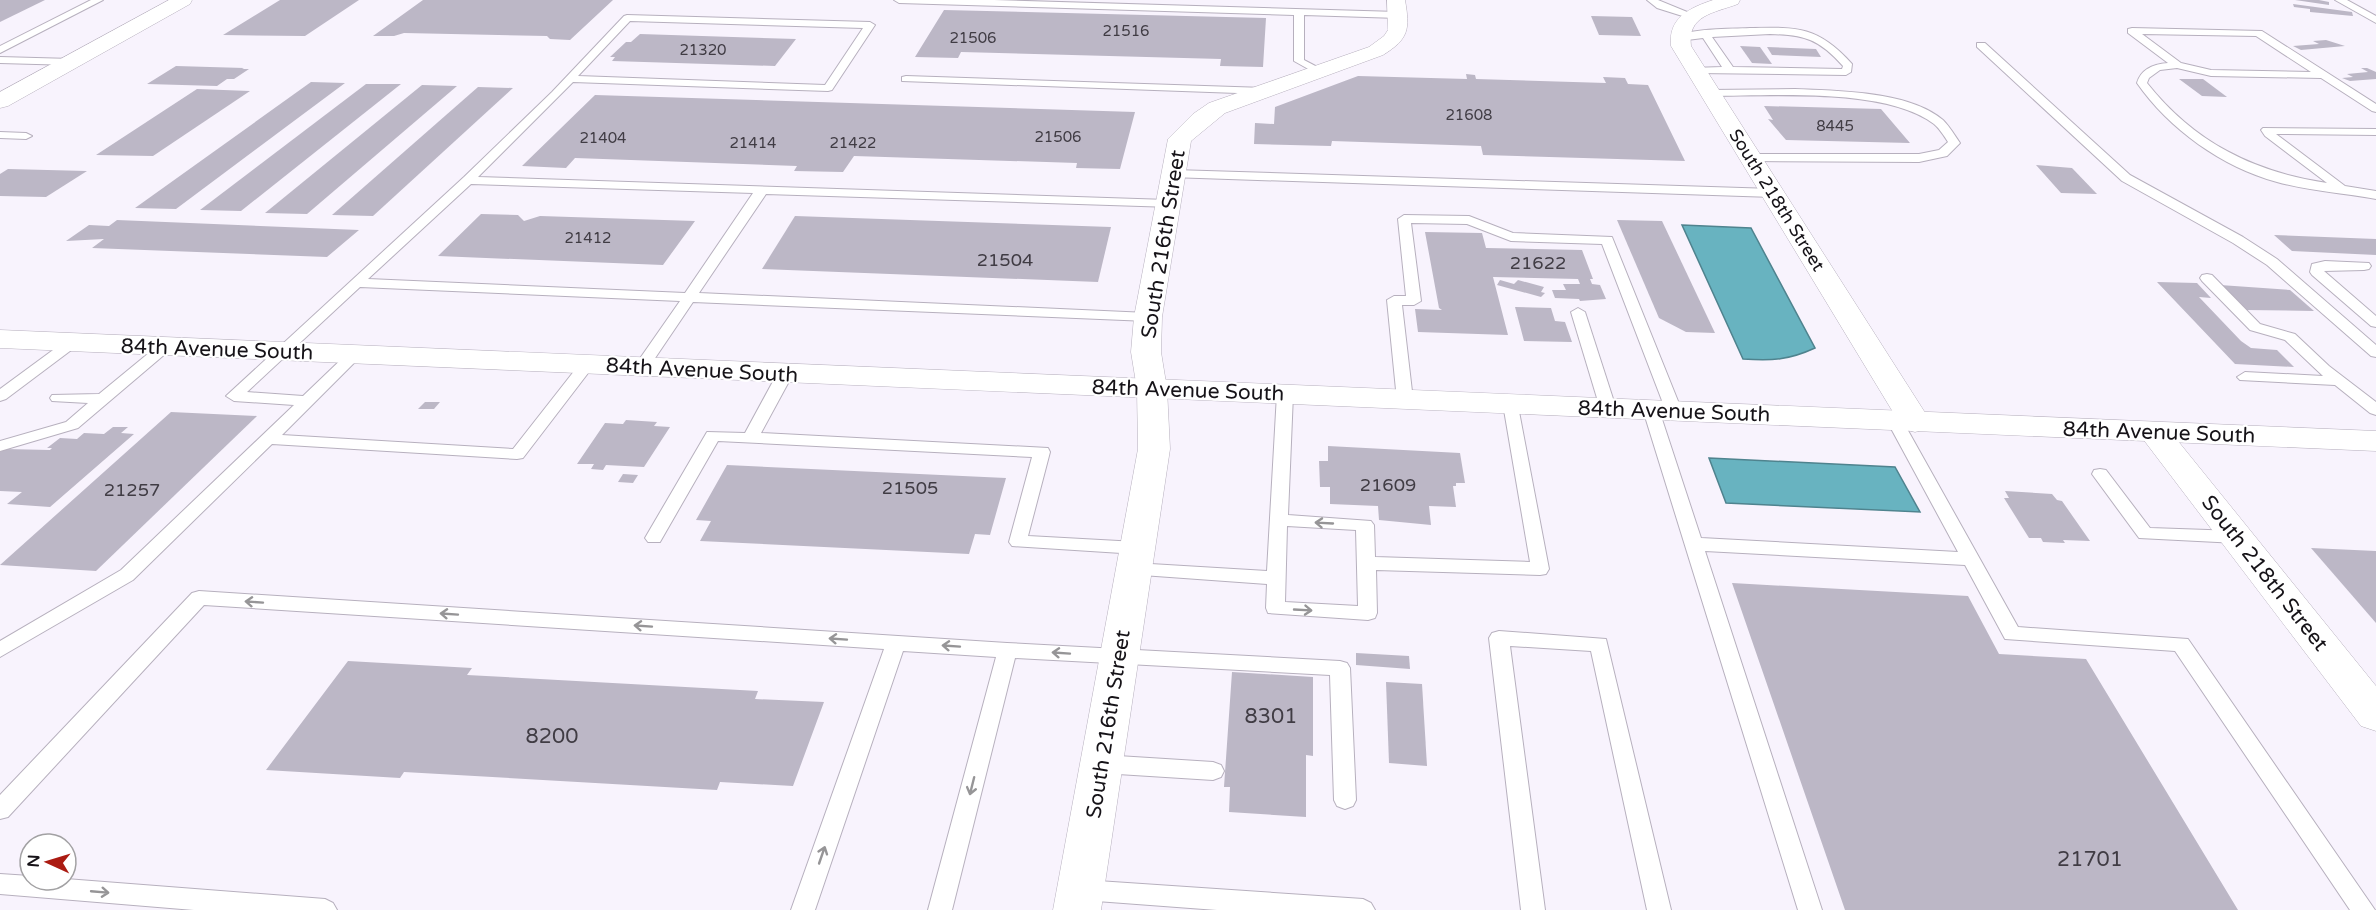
<svg xmlns="http://www.w3.org/2000/svg" width="2376" height="910" font-family="'Varela Round',sans-serif">
<rect width="100%" height="100%" fill="#f8f3fd"/>
<g fill="#68b3c0" stroke="#4f838e" stroke-width="1.5">
<path d="M1682 225 1751 228 1815 348C1789 360 1772 361 1743 359Z"/>
<path d="M1709 458 1895 467 1920 512 1726 503Z"/>
</g>
<g fill="#bcb7c6">
<path d="M0 0H45L0 22Z"/>
<path d="M280 0H359L305 36 223 35Z"/>
<path d="M423 0H613L570 40 550 39 547 36 404 33 394 36H373Z"/>
<path d="M2295 0H2319L2329 2V5Z"/>
<path d="M2293 4 2352 12 2353 16 2310 12V9L2294 7Z"/>
<path d="M944 10 1266 18 1263 67 1220 66 1221 59 961 52 958 58 915 57Z"/>
<path d="M1591 16 1632 17 1641 36 1599 35Z"/>
<path d="M640 34 796 39 775 66 612 61 615 57H610L626 42H631Z"/>
<path d="M2326 40 2345 46 2301 50 2293 46 2319 44 2313 41Z"/>
<path d="M1740 46 1760 47 1772 64 1752 63Z"/>
<path d="M1767 47 1816 49 1821 57 1772 55Z"/>
<path d="M176 66 244 68 242 69H249L234 79H227L217 86 147 84Z"/>
<path d="M2361 68H2367L2376 72V79L2350 81 2342 78 2353 77 2347 74 2368 72Z"/>
<path d="M1466 74 1475 75 1476 79 1606 83 1603 77 1625 78 1628 84 1648 85 1685 161 1483 155 1481 146 1332 141 1331 146 1254 144 1255 123 1274 124 1275 107 1358 76 1467 79Z"/>
<path d="M2179 79H2203L2227 97 2202 96Z"/>
<path d="M311 82 345 83 176 209 135 208Z"/>
<path d="M366 84H401L241 211 200 210Z"/>
<path d="M422 85 457 86 307 214 265 213Z"/>
<path d="M478 87 513 88 373 216 332 215Z"/>
<path d="M197 89 250 91 153 156 96 155Z"/>
<path d="M595 95 1135 112 1120 169 1076 168 1077 163 854 156 843 172 794 171 797 166 575 158 566 168 522 166Z"/>
<path d="M1764 106 1881 109 1910 143 1786 140 1768 119 1773 120Z"/>
<path d="M2036 165 2072 168 2097 194 2061 193Z"/>
<path d="M8 169 87 171 46 197 0 196V174Z"/>
<path d="M481 214 518 215 524 221 540 216 695 221 663 265 438 256Z"/>
<path d="M795 216 1111 227 1098 282 762 269Z"/>
<path d="M117 220 359 230 327 257 92 248 104 239 66 241 89 225 109 226Z"/>
<path d="M1617 220 1662 221 1715 333 1686 332 1659 318Z"/>
<path d="M1425 232 1482 233 1486 248 1582 250 1593 279H1590L1592 284 1600 285 1606 299 1580 301 1579 299 1555 298 1552 290H1566L1563 284H1580L1578 279 1493 277 1508 335 1418 332 1415 309 1442 310 1439 308Z"/>
<path d="M2274 235 2376 239V255L2292 251Z"/>
<path d="M1500 280 1514 284 1518 280 1544 287 1541 292 1545 293 1541 297 1497 285Z"/>
<path d="M2157 282 2197 283 2211 298 2199 297 2241 341 2251 348 2277 350 2294 367 2235 364Z"/>
<path d="M2220 285 2290 290 2314 311 2245 310Z"/>
<path d="M1515 307 1551 308 1555 321 1565 322 1572 342 1524 341Z"/>
<path d="M425 402H440L434 409H418Z"/>
<path d="M171 412 257 416 96 571 0 565Z"/>
<path d="M626 420 657 422 654 426 670 427 644 467 606 465 603 470 591 469 594 464H577L605 423 623 424Z"/>
<path d="M113 427H128L121 433 134 434 50 507 7 504 22 492 0 491V452L5 449 50 450 52 448H47L60 438 77 439 84 433 104 434Z"/>
<path d="M1328 446 1460 453 1465 483H1456V486H1453L1456 507 1429 506 1431 525 1379 520 1378 506 1330 504V487H1320L1319 461H1328Z"/>
<path d="M727 465 1006 478 990 535 975 534 969 554 700 541 711 521 696 520Z"/>
<path d="M623 474 638 475 633 483 618 482Z"/>
<path d="M2005 491 2052 494 2057 500 2062 501 2090 541 2063 540 2065 543 2043 542 2041 538H2029L2004 498H2009Z"/>
<path d="M2311 548 2376 551V623Z"/>
<path d="M1732 583 1968 596 1999 654 2086 659 2238 910H1845Z"/>
<path d="M1356 653 1409 656 1410 669 1356 665Z"/>
<path d="M348 661 472 668 467 675 758 691 755 699 824 702 793 786 720 782 717 790 404 772 400 778 266 770Z"/>
<path d="M1232 672 1313 677V756L1306 755V817L1229 812 1230 787H1224Z"/>
<path d="M1386 682 1422 684 1427 766 1389 763Z"/>
</g>
<g fill="none" stroke-linecap="round" stroke-linejoin="round">
<g stroke="#b7b0be" stroke-width="2">
<g id="lane">
<path d="M91 0H103L0 53V46Z"/>
<path d="M894 0H994L1398 12 1403 15 1398 18 1304 15V60L1323 70 1324 72 1319 75 1294 61V15L899 3Z"/>
<path d="M1647 0H1658L1697 16 1692 19 1657 8Z"/>
<path d="M2335 0H2347L2376 16V23Z"/>
<path d="M627 15 870 22 875 25 832 90 828 91 573 82 478 177 1168 200 1174 204 1172 207 766 194 699 293 1148 313 1155 317 1148 321 693 302 647 370 642 372 634 367 680 301 360 287 247 392 303 396 350 351H360L362 354 360 357 282 435 513 449 582 361 587 359 595 364 523 458 517 459 272 444 133 580 0 657V641L121 570 294 405 234 401 226 396 464 177 552 92 624 16ZM630 21 863 28 825 85 578 76ZM471 184 753 193 685 293 368 279Z"/>
<path d="M1750 28C1797 27 1818 26 1852 64L1851 72 1846 75 1696 73 1692 72V68L1722 67 1703 38 1679 41 1674 38C1687 28 1732 29 1750 28ZM1770 34C1805 35 1819 39 1843 66L1842 69 1733 67 1712 37Z"/>
<path d="M2132 28 2262 31 2376 104V112L2372 111 2321 78 2211 76 2177 68 2160 70 2149 78 2147 83C2194 142 2253 172 2327 183L2265 136 2261 130 2263 128 2376 129V135L2276 134 2345 186 2376 191V199C2343 193 2309 191 2277 182 2222 167 2169 129 2137 83 2141 69 2154 64 2168 63L2128 33V29ZM2142 34 2256 36 2311 72 2211 70 2181 63Z"/>
<path d="M1977 43H1985L2130 175 2243 237 2277 259 2376 345V357L2371 356 2267 265 2233 243 2122 181 1977 47Z"/>
<path d="M0 57 72 59 77 62 72 65 0 63Z"/>
<path d="M906 76 1265 88 1270 91 1265 94 902 81V77Z"/>
<path d="M1795 89C1838 91 1909 91 1943 120 1950 127 1955 136 1960 143L1947 156 1919 162 1750 161 1746 160V154H1919L1939 150 1948 142C1944 136 1940 129 1934 124 1885 87 1770 96 1710 96L1705 93 1710 90Z"/>
<path d="M0 132 26 133 32 136 26 139 0 138Z"/>
<path d="M1174 170 1773 189 1779 193 1773 197 1170 177V171Z"/>
<path d="M1404 215 1469 216 1513 233 1612 237 1682 411 1680 414H1668L1666 411 1602 244 1511 241 1467 224 1411 223 1421 301 1414 305H1402L1413 400 1411 403H1399L1397 400 1387 300 1394 296H1406L1398 219Z"/>
<path d="M2325 261 2369 263 2371 266 2369 269 2364 270 2324 271 2376 316V327L2371 326 2312 275 2310 272 2312 264Z"/>
<path d="M2207 274 2212 275 2260 324 2295 334 2329 366 2376 402V415L2370 413 2335 385 2240 380 2237 377 2245 372 2323 376 2285 340 2250 330 2202 281 2200 278 2202 275Z"/>
<path d="M1578 308 1585 312 1616 408 1614 411 1608 413 1600 408 1571 312Z"/>
<path d="M73 338 78 339 80 342 78 345 6 399 0 401V389L68 339Z"/>
<path d="M166 342 173 346 171 349 78 428 0 451V441L66 422 88 403 52 401 50 398 52 395 99 394 161 343Z"/>
<path d="M785 369 793 374 761 433 1048 448 1050 452 1028 536 1137 542 1143 544 1146 548 1143 552 1137 554 1012 546 1009 542 1032 457 718 441 660 542H648L645 538 707 432 745 433 777 374Z"/>
<path d="M1285 389 1293 394 1288 515 1371 521 1374 525 1375 557 1530 562 1503 404 1505 401H1517L1549 569 1546 574 1540 575 1376 570 1377 613 1375 618 1368 620 1268 613 1266 608 1267 584 1128 574 1125 569 1128 564 1134 563 1267 571 1277 394ZM1287 526 1356 530 1358 606 1285 602Z"/>
<path d="M1651 405 1659 410 1701 538 1958 552 1887 421 1889 418H1901L2018 627 2188 639 2375 910H2350L2175 651 2005 639 1965 565 1705 551 1822 910H1798L1643 410Z"/>
<path d="M2100 469 2106 470 2150 528 2237 531 2243 533 2246 537 2243 541 2237 543 2139 538 2092 474 2094 470Z"/>
<path d="M199 591 1007 643 1340 661 1347 663 1350 668 1356 800 1353 806 1345 809 1337 806 1334 800 1330 675 1015 658 952 910H928L996 657 903 651 815 910H791L884 649 204 605 8 817 0 819V795L192 593Z"/>
<path d="M1499 631 1606 639 1671 910H1647L1591 651 1510 646 1545 910H1521L1489 638 1492 633Z"/>
<path d="M1102 755 1213 762 1221 765 1224 771 1221 777 1213 780 1102 773 1094 770 1091 764 1094 758Z"/>
<path d="M0 874 30 876V880L66 879 325 899 333 903 337 910H194L0 894Z"/>
<path d="M1083 880 1363 899 1371 903 1375 910H1217L1083 900 1075 897 1071 890 1075 883Z"/>
</g>
</g>
<g stroke="#b7b0be" stroke-width="1">
<g id="street">
<path d="M1387 0H1405C1410 29 1409 39 1383 55L1225 113 1191 141 1162 317 1161 352 1167 389 1170 449 1101 910H1053L1138 449 1137 389 1131 352 1134 317 1168 139 1193 114 1209 103 1369 47 1384 36 1388 30Z"/>
<path d="M1713 0H1740L1738 4C1714 13 1687 15 1691 46L1931 422 1926 429 1915 432 1904 429 1899 422 1671 46C1668 18 1689 8 1713 0Z"/>
<path d="M2154 422 2165 425 2376 686V731L2361 726 2143 439 2138 432 2143 425Z"/>
</g>
</g>
<g stroke="#b7b0be" stroke-width="1">
<path id="secondary" d="M0 330 2376 431V451L0 348Z"/>
</g>
<g stroke="#b7b0be" stroke-width="1">
<path id="primary" d="M169 0H192L190 4 8 106 0 108V92Z"/>
</g>
<use href="#lane" fill="#fff" fill-rule="evenodd"/>
<use href="#street" fill="#fff" fill-rule="evenodd"/>
<use href="#secondary" fill="#fff" fill-rule="evenodd"/>
<use href="#primary" fill="#fff" fill-rule="evenodd"/>
</g>
<defs><path id="oneway-shaft" d="M-6 0H5M1.5-3L5.5 0L1.5 3" fill="none" stroke-width="1.6" stroke-linecap="round" stroke-linejoin="round" transform="scale(1.5)"/></defs>
<g stroke="#969597">
<use href="#oneway-shaft" transform="translate(1324 523) rotate(-177)"/>
<use href="#oneway-shaft" transform="translate(254 602) rotate(-176)"/>
<use href="#oneway-shaft" transform="translate(1303 610) rotate(3)"/>
<use href="#oneway-shaft" transform="translate(449 614) rotate(-176)"/>
<use href="#oneway-shaft" transform="translate(643 626) rotate(-176)"/>
<use href="#oneway-shaft" transform="translate(838 639) rotate(-176)"/>
<use href="#oneway-shaft" transform="translate(951 646) rotate(-176)"/>
<use href="#oneway-shaft" transform="translate(1061 653) rotate(-176)"/>
<use href="#oneway-shaft" transform="translate(972 786) rotate(104)"/>
<use href="#oneway-shaft" transform="translate(822 855) rotate(-71)"/>
<use href="#oneway-shaft" transform="translate(100 892) rotate(5)"/>
</g>
<g text-anchor="middle" stroke-width="4.5" stroke-linejoin="round" paint-order="stroke">
<g font-size="15" fill="#403c44">
<text x="1126" y="36">21516</text>
<text x="973" y="43">21506</text>
<text x="703" y="55">21320</text>
<text x="1469" y="120">21608</text>
<text x="1835" y="131">8445</text>
<text x="1058" y="142">21506</text>
<text x="603" y="143">21404</text>
<text x="753" y="148">21414</text>
<text x="853" y="148">21422</text>
<text x="588" y="243">21412</text>
</g>
<g font-size="18" fill="#161318" stroke="#fff">
<text transform="translate(1777 200) rotate(58)" y="6">South 218th Street</text>
</g>
<g font-size="18" fill="#403c44">
<text x="1005" y="266">21504</text>
<text x="1538" y="269">21622</text>
<text x="1388" y="491">21609</text>
<text x="910" y="494">21505</text>
<text x="132" y="496">21257</text>
</g>
<g font-size="21" fill="#161318" stroke="#fff">
<text transform="translate(1163 244) rotate(-81)" y="7">South 216th Street</text>
<text transform="translate(217 349) rotate(2)" y="7">84th Avenue South</text>
<text transform="translate(702 370) rotate(3)" y="7">84th Avenue South</text>
<text transform="translate(1188 390) rotate(2)" y="7">84th Avenue South</text>
<text transform="translate(1674 411) rotate(2)" y="7">84th Avenue South</text>
<text transform="translate(2159 432) rotate(2)" y="7">84th Avenue South</text>
<text transform="translate(2265 573) rotate(52)" y="7">South 218th Street</text>
<text transform="translate(1108 724) rotate(-81)" y="7">South 216th Street</text>
</g>
<g font-size="21" fill="#403c44">
<text x="1271" y="723">8301</text>
<text x="552" y="743">8200</text>
<text x="2090" y="866">21701</text>
</g>
</g>
<g transform="translate(48 862) rotate(274)"><circle r="28" fill="#ffffff" stroke="#a2a1a3" stroke-width="1.5"/>
<path d="M0-4.5L10 22L0 15L-10 22Z" fill="#ab1b12"/>
<text y="-9" font-size="16" font-weight="bold" text-anchor="middle" fill="#161318">N</text>
</g>
</svg>
